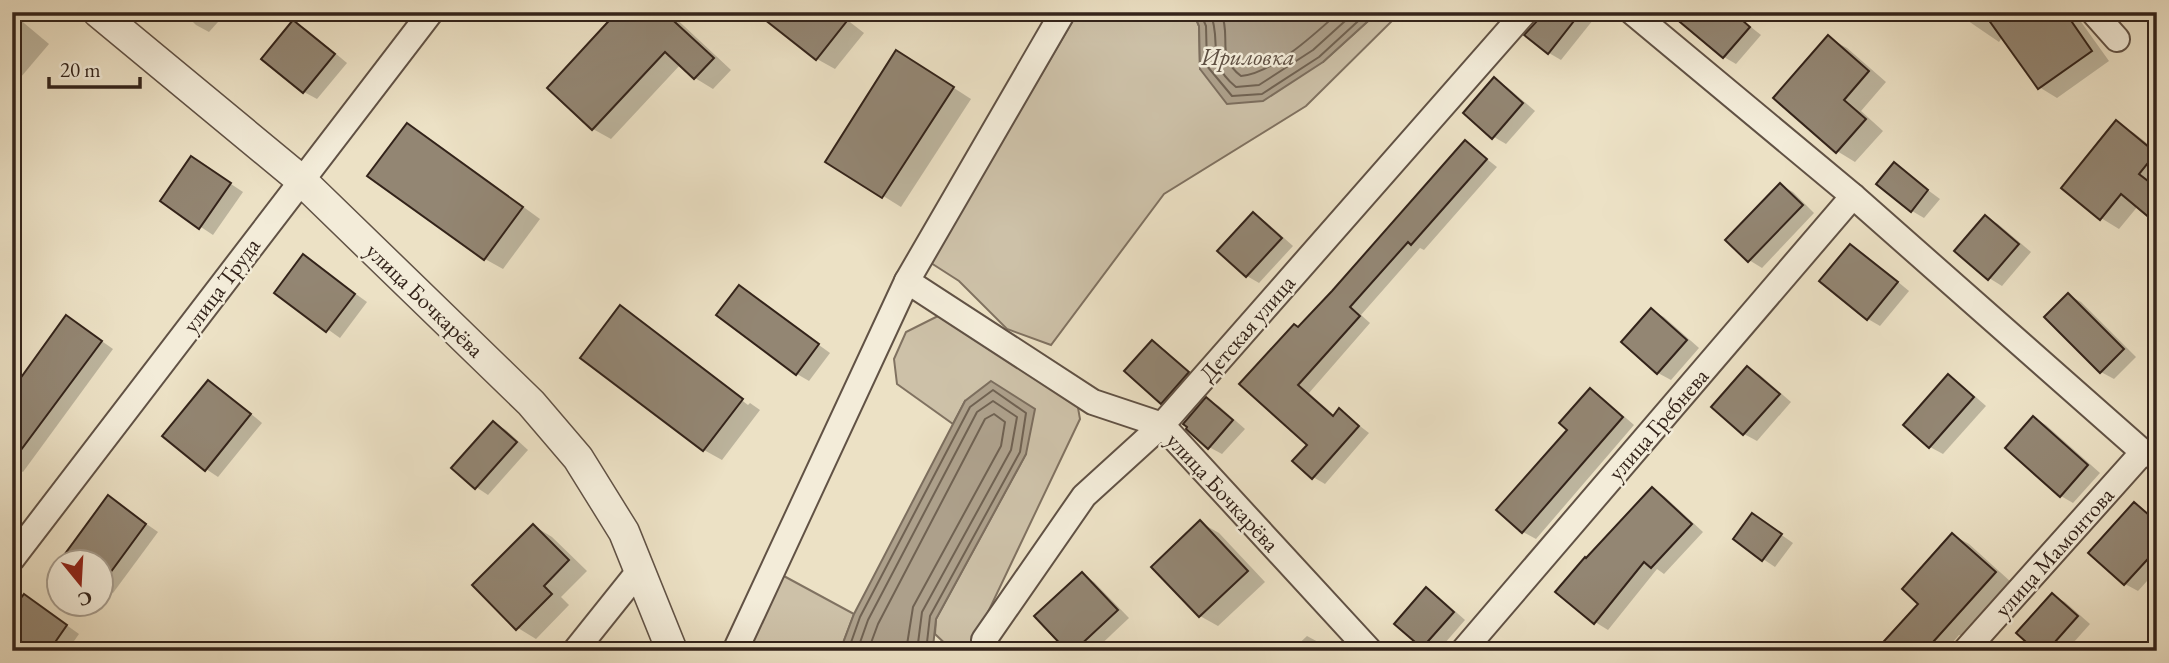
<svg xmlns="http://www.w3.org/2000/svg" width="2169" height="663" font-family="'EB Garamond',serif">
<rect width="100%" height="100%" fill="#ece1c5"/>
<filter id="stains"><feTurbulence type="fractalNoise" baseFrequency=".00286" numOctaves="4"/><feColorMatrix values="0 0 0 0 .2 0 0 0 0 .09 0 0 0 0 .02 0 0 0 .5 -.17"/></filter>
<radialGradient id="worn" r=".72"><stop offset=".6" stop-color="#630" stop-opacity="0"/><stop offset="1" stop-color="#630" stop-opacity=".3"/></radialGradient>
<g fill="#cdc1a8" stroke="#807261" stroke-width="2">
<path d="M1078 12H1193L1199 26 1200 69 1323 62 1378 12H1401L1306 106 1164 194 1051 345 1007 329 959 281 931 263Z"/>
<path d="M942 314 1077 402 1080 419 979 631 978 651H953L935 634 936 619 1026 454 965 401 953 424 897 384 894 359 906 332Z"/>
<path d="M782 575 854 614 840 651H746Z"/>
</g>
<g fill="#ada08b" stroke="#7c6e5e" stroke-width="2">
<path d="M1193 12H1378L1323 62 1263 101 1227 104 1200 69 1199 26Z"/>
<path d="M991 381 1035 409 1026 454 936 619 933 647 931 651H840L854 614 965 401Z"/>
</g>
<g fill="#0003">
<path d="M183 12H227L209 32 196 25Z"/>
<path d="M620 12H669L731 70 713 89 695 78 681 64 611 139 593 129Z"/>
<path d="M758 12H837L864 33 835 69 817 59Z"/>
<path d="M1584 12 1593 20 1561 60 1549 53 1538 22 1541 13Z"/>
<path d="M1732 12 1761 35 1736 64 1724 57Z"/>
<path d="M1955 12H2074L2109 61 2057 98 2039 87 2003 36 1999 42Z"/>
<path d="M12 13 49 44 15 84 12 82Z"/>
<path d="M293 22 306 29 347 63 317 99 304 92 263 58Z"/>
<path d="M1829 38 1847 48 1886 82 1861 111 1883 131 1855 162 1837 151Z"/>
<path d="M915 63 971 99 901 207 827 161Z"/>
<path d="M1495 80 1507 87 1535 111 1506 144 1494 137Z"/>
<path d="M2116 123 2134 133 2157 151V221L2138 206 2119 229 2101 218Z"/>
<path d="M407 125 425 135 540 219 503 269 485 259Z"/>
<path d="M1465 142 1497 167 1424 250 1420 248 1361 315 1370 323 1309 393 1335 416 1339 410 1369 433 1325 484 1313 477 1310 444 1241 384 1299 328Z"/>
<path d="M1894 165 1940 199 1924 218 1912 211Z"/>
<path d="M204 166 243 192 213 235 162 201Z"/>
<path d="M1780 185 1793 192 1814 213 1762 268 1749 260Z"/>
<path d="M1254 214 1266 222 1293 246 1259 283 1247 276Z"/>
<path d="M1986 217 1998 224 2031 252 2002 286 1989 278Z"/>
<path d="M1850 246 1863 253 1909 291 1880 326 1868 319Z"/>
<path d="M304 257 367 302 340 338 277 293Z"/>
<path d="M739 287 830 353 809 381 797 374Z"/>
<path d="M2068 295 2081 302 2136 357 2114 379 2101 372 2046 317Z"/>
<path d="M620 308 636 317V320L748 405 750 403 760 410 722 460 704 450Z"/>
<path d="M1651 310 1664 317 1699 348 1671 380 1658 373Z"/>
<path d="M79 325 113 349 23 472 12 466V394Z"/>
<path d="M1152 342 1165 350 1200 380 1174 410 1162 402Z"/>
<path d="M1748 368 1760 375 1791 402 1757 441 1744 434 1714 407Z"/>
<path d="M1949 376 1961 384 1986 406 1943 454 1930 447 1905 425Z"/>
<path d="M209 382 221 389 262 423 218 477 206 469Z"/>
<path d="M1590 390 1603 398 1634 425 1536 539 1523 532 1499 510 1570 430Z"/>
<path d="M1207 399 1219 406 1245 429 1222 454 1209 447Z"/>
<path d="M2157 405V425L2147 416Z"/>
<path d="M2034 418 2046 425 2100 473 2073 503 2061 496Z"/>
<path d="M494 423 506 430 528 450 488 495 476 487Z"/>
<path d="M1652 489 1664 496 1703 532 1664 574 1657 569 1608 630 1595 622Z"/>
<path d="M109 498 158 532 113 593 102 586V562Z"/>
<path d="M2134 504 2157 520V570L2138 591 2125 584 2091 553Z"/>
<path d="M1753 515 1793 543 1775 567 1763 559Z"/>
<path d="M1201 523 1219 533 1265 582 1218 626 1200 616Z"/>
<path d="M534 526 552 537 587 571 561 597 569 605 536 639 518 628Z"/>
<path d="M1953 535 1969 544 2011 582 1962 636 1959 635 1945 651H1878L1920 604Z"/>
<path d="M1082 574 1094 582 1129 618 1094 651H1069Z"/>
<path d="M1426 589 1439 597 1465 620 1438 651H1429L1423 647Z"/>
<path d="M2052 595 2065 602 2090 624 2066 651H2038Z"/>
<path d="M37 604 79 634 67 651H12Z"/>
<path d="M1307 636 1320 643 1327 651H1291Z"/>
</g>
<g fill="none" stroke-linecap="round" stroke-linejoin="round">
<g stroke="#706252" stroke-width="2">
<path d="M1200 12 1206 26 1207 66 1232 96 1262 94 1319 57 1368 12"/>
<path d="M1210 12C1223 43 1204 61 1236 87L1259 85 1313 50 1355 12"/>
<path d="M1221 12C1232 38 1215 56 1241 76 1272 74 1316 33 1339 12"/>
<path d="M848 651 860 617 970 407 993 390 1026 413 1020 452 930 616 926 651"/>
<path d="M857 651 868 620 977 412 993 401 1017 417 1011 450 922 612 917 651"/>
<path d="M868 651 878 624 985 419 994 414 1005 422 1001 446 913 607 906 651"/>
</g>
</g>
<g fill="#938673" stroke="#33231a" stroke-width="2">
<path d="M617 12H664L714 58 694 79 665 52 592 130 547 88Z"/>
<path d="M755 12H854L816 60Z"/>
<path d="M1540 12H1581L1548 54 1524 35 1537 21Z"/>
<path d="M1668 12H1733L1750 27 1723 58Z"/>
<path d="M1983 12H2065L2092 51 2038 89Z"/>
<path d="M293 20 335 54 303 93 261 59Z"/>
<path d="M1828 35 1869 71 1844 100 1866 119 1836 153 1773 98Z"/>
<path d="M896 50 954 87 882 198 825 162Z"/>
<path d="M1494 77 1523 103 1492 139 1463 113Z"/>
<path d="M2116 120 2156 153 2139 174 2157 188V224L2121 194 2100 220 2061 188Z"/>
<path d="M407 123 523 207 484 260 367 176Z"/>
<path d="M1465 140 1487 159 1411 245 1408 242 1350 307 1360 316 1298 385 1333 416 1339 408 1359 426 1312 479 1292 461 1307 445 1239 384 1294 324 1298 327 1332 291Z"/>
<path d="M191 156 231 183 199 229 160 201Z"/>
<path d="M1894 162 1928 190 1911 212 1876 184Z"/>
<path d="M1780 183 1803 205 1748 262 1725 240Z"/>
<path d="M1253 212 1282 238 1246 277 1217 251Z"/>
<path d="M1985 215 2019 244 1988 280 1954 251Z"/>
<path d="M1850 244 1898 282 1867 320 1819 281Z"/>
<path d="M303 254 355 294 326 332 274 293Z"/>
<path d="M739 285 819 344 796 375 716 315Z"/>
<path d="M2068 293 2124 349 2100 373 2044 317Z"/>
<path d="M620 305 743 399 703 451 580 358Z"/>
<path d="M1651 308 1687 340 1657 374 1621 342Z"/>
<path d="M66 315 102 341 12 462V390Z"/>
<path d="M1152 340 1189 372 1161 404 1124 371Z"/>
<path d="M1747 366 1780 394 1743 435 1711 407Z"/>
<path d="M1948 374 1974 397 1929 448 1903 425Z"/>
<path d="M208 380 251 414 205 471 162 436Z"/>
<path d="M1590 388 1623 417 1522 533 1496 510 1567 430 1559 423Z"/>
<path d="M1206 397 1233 420 1208 449 1186 429 1187 427 1183 424Z"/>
<path d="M2033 416 2088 465 2060 497 2005 448Z"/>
<path d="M493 421 517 442 475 489 451 468Z"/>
<path d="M1652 487 1692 524 1651 568 1644 562 1594 624 1555 592 1585 557 1586 558Z"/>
<path d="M108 495 146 524 102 584V562H59Z"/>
<path d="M2134 502 2157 522V549L2124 585 2088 553Z"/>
<path d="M1752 513 1782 534 1762 561 1733 539Z"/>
<path d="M1200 520 1248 571 1199 617 1151 567Z"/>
<path d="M533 524 569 560 544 586 552 594 516 630 472 585Z"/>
<path d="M1952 533 1996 572 1925 651H1875L1918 604 1902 589Z"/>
<path d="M1082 572 1118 610 1074 651H1067L1034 616Z"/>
<path d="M1426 587 1454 612 1422 648 1394 624Z"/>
<path d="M2052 593 2078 616 2047 651H2036L2016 633Z"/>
<path d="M24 594 67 625 49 651H12V610Z"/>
</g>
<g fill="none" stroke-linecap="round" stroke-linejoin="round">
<g stroke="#615245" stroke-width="28">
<g id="minor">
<path d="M1632 12 1853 196 2143 452 2157 458"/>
<path d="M2093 12 2117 39"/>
<path d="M907 281 1093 402 1162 425 1370 651"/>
<path d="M12 559 431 12"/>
<path d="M575 651 639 571"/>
<path d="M735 651 907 281 1063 12"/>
<path d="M986 651 984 640 1084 496 1162 425 1525 12"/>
<path d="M1463 651 1853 196"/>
<path d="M1965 651 2143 452"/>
</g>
</g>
<g stroke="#615245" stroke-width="33">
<path id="tertiary" d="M98 12 301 180 531 403 578 458 624 532 672 651"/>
</g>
<use href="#minor" stroke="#f3ecd9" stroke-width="24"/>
<use href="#tertiary" stroke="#f3ecd9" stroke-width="30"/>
</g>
<g text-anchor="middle" stroke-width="5" stroke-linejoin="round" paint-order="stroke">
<g font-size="23" fill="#33231a" stroke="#f3ecd9">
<text transform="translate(221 285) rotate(-53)" y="8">улица Труда</text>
<text transform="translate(425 300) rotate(44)" y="8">улица Бочкарёва</text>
<text transform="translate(1247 328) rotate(-49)" y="8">Детская улица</text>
<text transform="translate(1658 424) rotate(-49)" y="8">улица Гребнева</text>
<text transform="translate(1223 492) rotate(47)" y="8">улица Бочкарёва</text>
<text transform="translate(2054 552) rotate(-48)" y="8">улица Мамонтова</text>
</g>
<g font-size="24" font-style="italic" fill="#5e4f42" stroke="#f3ecd9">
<text x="1248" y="65">Ириловка</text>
</g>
</g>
<rect width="2169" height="663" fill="none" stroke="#ece1c5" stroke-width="42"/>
<rect x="14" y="14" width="2141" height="635" fill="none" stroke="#33231a" stroke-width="3.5"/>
<rect x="21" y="21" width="2127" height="621" fill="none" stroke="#33231a" stroke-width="2"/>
<g transform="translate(80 583) rotate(162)"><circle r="33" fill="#f3ecd9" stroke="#a69c8d" stroke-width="2"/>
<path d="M0-5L12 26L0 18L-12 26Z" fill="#8f2418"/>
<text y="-10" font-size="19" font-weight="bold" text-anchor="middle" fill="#33231a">С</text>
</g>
<path d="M49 77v10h91v-10" fill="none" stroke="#33231a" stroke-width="3.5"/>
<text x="60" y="77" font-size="21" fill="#33231a" stroke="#f3ecd9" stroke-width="5" paint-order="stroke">20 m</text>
<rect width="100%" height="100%" filter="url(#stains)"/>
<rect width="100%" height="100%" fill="url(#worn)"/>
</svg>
